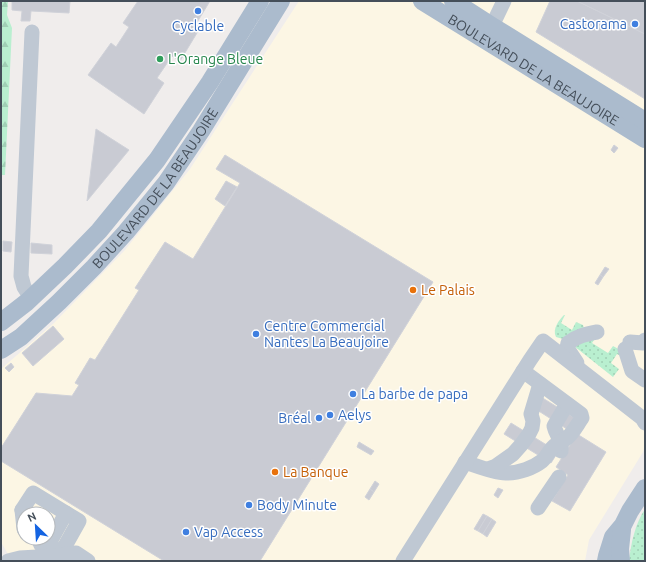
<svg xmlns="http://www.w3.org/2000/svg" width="646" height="562" font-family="Ubuntu,sans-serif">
<defs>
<pattern id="grass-dots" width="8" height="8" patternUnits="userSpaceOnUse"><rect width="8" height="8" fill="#b9efd0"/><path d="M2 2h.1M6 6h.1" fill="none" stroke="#a0cfb5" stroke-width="1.8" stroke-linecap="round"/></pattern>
<pattern id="forest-firs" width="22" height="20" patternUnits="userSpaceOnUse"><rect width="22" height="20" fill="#b9efd0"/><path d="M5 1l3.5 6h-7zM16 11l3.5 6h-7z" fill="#a0cfb5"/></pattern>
</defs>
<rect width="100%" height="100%" fill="#f0edec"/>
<path fill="#fcf6e4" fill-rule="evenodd" d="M299 1H645V444L643 452 589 540 585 561H12L1 542V369L54 323 125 250 190 169ZM24 514H48V538H24Z"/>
<g fill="url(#grass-dots)">
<path d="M564 315H565L561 323 572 330 576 322 583 325 584 328 563 339 556 337C552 329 559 320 564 315Z"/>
<path d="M597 336 592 343 608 353 613 346 624 352 626 359 617 354 611 363 619 369 613 377 574 346Z"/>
<path d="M645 509V561H629C631 543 635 524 645 509Z"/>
</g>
<path fill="url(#forest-firs)" d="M1 1H8L7 15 12 28 5 175H1Z"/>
<g fill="#c9cbd3" stroke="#d0d2d9">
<path d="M12 1H70L69 13 31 11 30 21H21L22 11 12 10Z"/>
<path d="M138 1H210L196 24 200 28 180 61 172 56 157 78 164 83 144 114 88 75 111 43 116 47 129 27 123 23Z"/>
<path d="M550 1H577L645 34V99L536 32Z"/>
<path d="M577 1H645V34L606 15Z"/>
<path d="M96 129 129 150 87 201Z"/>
<path d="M614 145 618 148 614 153 611 150Z"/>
<path d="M225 155 433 282 260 561H164L1 461V448L36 393 72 396 79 385 75 383 90 358 95 360 139 290 135 288 165 242 193 259 240 183 216 169Z"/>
<path d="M226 181 237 187 225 206 215 199Z"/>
<path d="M3 241 12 242 11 252 3 251Z"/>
<path d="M31 243 52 245V254L31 253Z"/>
<path d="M605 267 609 269 603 277 600 275Z"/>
<path d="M600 275 603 277 598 285 595 283Z"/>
<path d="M53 326 64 339 33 366 22 353Z"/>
<path d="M11 363 14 367 9 372 5 368Z"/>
<path d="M541 397 578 420 570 431 534 408Z"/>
<path d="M511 423 558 452 551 463 504 434Z"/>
<path d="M577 434 606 452 570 511 552 501 568 475 556 467Z"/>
<path d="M359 442 374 451 371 455 357 447Z"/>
<path d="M375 481 379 484 374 492 370 489Z"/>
<path d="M498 488 503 490 498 498 494 495Z"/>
<path d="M370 489 374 492 369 500 365 497Z"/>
<path d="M483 514 487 516 478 531 474 529Z"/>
<path d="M487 516 492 519 483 534 478 531Z"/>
<path d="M492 519 496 522 487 537 483 534Z"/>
</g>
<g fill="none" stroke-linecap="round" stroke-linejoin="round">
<g stroke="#bfc8d3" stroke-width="15">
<path d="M492 26 504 1"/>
<path d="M31 298 24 287 21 276 32 32"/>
<path d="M630 342 643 343 645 340"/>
<path d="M625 349 632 371 645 380"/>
<path d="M577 363 567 348 568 343C577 336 586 334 597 332"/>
<path d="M561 451C563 441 556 435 554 426L567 404"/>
<path d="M465 462C476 466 497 474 507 473 519 473 533 468 542 461 547 457 549 450 554 446 558 443 563 441 567 438 573 433 577 425 582 418L581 414 523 371"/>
<path d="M488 469 496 466 513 454 521 445 529 434 532 428 533 421 531 414 540 384"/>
<path d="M538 508 559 477"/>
<path d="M22 510 24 529"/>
<path d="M25 514 22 510 33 493 79 521 65 546 54 556"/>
<path d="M38 538 41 545 54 557"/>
<path d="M54 556 50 542 66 513"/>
<path d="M8 561 20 558 54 556 76 553 88 561"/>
<path d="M403 561 530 360 543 341 642 418 645 423"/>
</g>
<g stroke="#abbbcd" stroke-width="18">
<path id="s1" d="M422 1 645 139"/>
<path d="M453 1 492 26 645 121"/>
<path d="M1 322 27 302 65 266 99 231 157 160 210 82 260 1"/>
<path id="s2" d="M1 350 21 337 59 302 94 267 126 232 166 183 201 131 281 1"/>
<path d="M606 561 607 556 613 537 623 525 630 511 645 488"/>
<path d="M621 561 620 549 622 530"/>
</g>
</g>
<g fill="#3f7fe0" stroke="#fff" stroke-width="1.5">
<circle cx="198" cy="11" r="4"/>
<circle cx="635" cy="24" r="4"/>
<circle cx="256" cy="334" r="4"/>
<circle cx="353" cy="394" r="4"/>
<circle cx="330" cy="415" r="4"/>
<circle cx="319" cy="418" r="4"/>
<circle cx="249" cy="505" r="4"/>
<circle cx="186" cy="532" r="4"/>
</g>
<circle fill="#2e9e5b" stroke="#fff" stroke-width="1.5" cx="160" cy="59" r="4"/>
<g fill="#e8710a" stroke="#fff" stroke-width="1.5">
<circle cx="413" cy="290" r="4"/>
<circle cx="275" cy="472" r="4"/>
</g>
<g text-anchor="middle" stroke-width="3" stroke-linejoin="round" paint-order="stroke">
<g font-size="14" fill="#366cbe" stroke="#fff" text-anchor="start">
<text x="627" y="29" text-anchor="end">Castorama</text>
<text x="198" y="31" text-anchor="middle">Cyclable</text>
<text x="264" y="331">Centre Commercial<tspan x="264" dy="16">Nantes La Beaujoire</tspan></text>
<text x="361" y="399">La barbe de papa</text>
<text x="338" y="420">Aelys</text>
<text x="311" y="423" text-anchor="end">Bréal</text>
<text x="257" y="510">Body Minute</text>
<text x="194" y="537">Vap Access</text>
</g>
<g font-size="14" fill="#27864d" stroke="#fff" text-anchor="start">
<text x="168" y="64">L'Orange Bleue</text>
</g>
<g font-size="14" fill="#454f5a" stroke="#fff">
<text dy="5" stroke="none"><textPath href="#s1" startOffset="131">BOULEVARD DE LA BEAUJOIRE</textPath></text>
<text dy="5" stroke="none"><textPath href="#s2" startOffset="225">BOULEVARD DE LA BEAUJOIRE</textPath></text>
</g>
<g font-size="14" fill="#c56008" stroke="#fff" text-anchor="start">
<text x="421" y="295">Le Palais</text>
<text x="283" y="477">La Banque</text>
</g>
</g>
<rect width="646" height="562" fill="none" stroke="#454f5a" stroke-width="4"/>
<g transform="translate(36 526) rotate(335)"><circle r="19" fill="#ffffff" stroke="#b5b9bd"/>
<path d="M0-3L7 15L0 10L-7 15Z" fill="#1464e2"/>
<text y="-6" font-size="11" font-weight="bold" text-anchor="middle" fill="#454f5a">N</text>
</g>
</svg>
